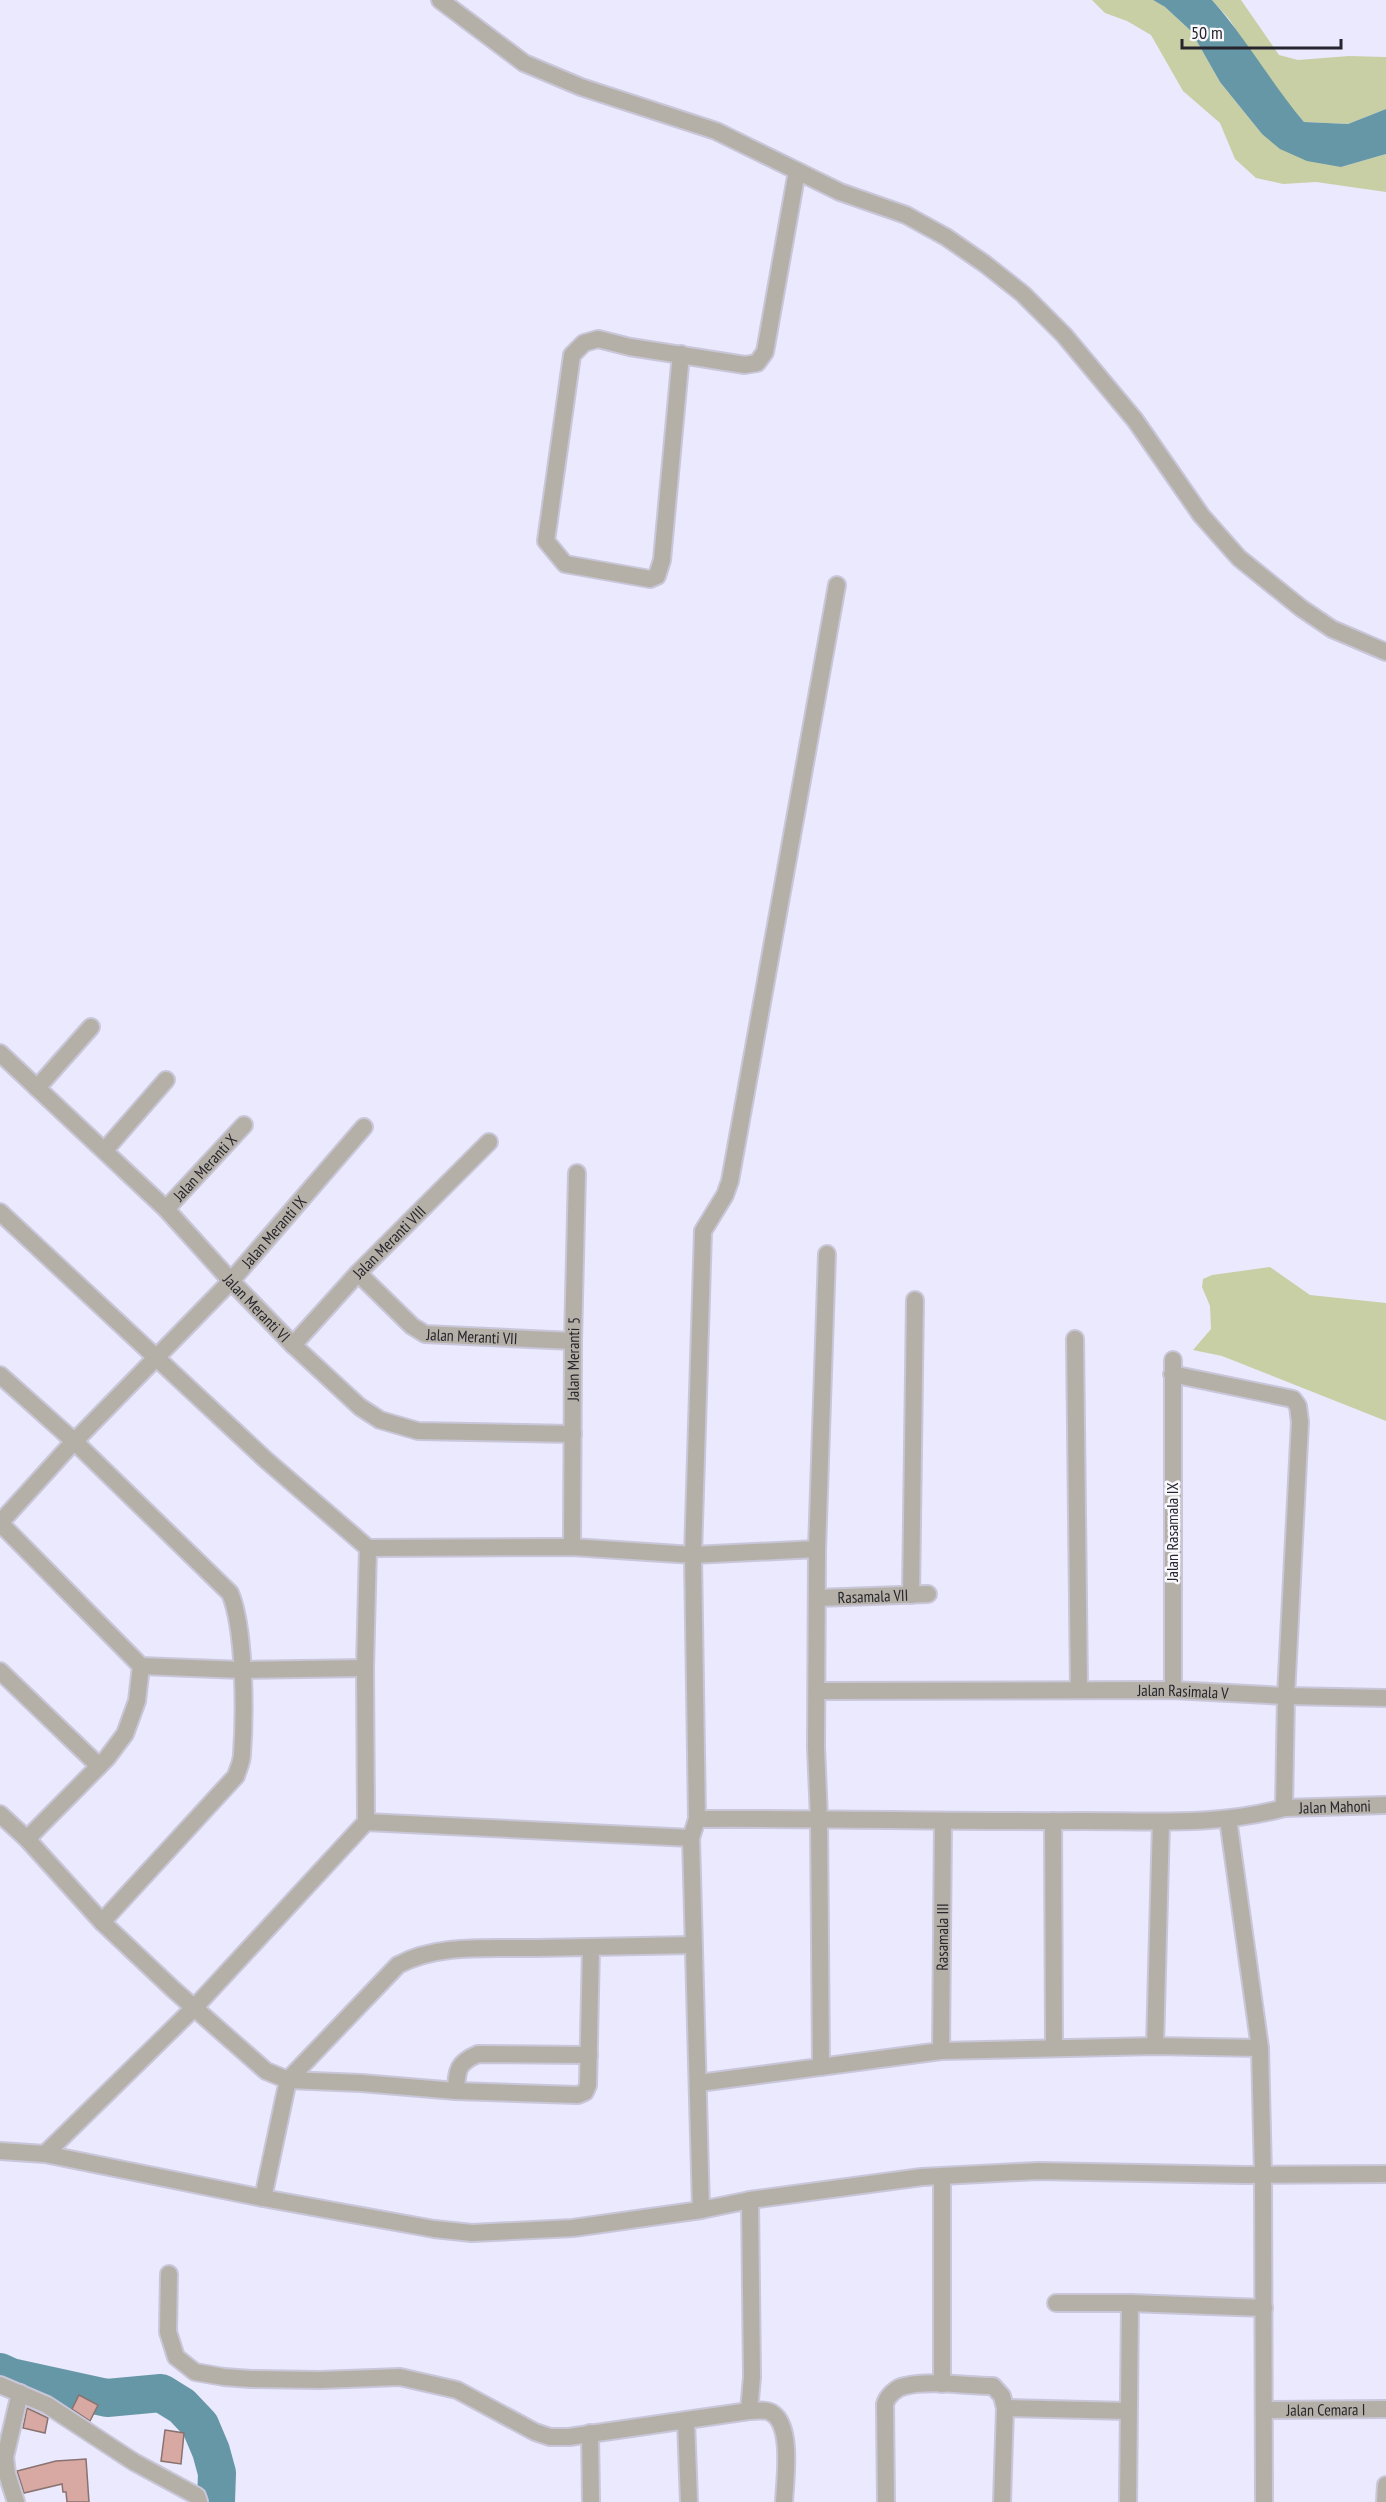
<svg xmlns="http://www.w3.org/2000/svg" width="1386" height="2502" font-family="'PT Sans Narrow',sans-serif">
<rect width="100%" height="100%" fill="#ebe9fe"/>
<g fill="#c8cfa5">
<path d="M1092 0H1153L1165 7 1191 31 1220 82 1262 134 1341 167 1386 154V192L1316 182 1283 184 1256 178 1235 159 1220 123 1183 91 1151 35 1127 21 1105 13Z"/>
<path d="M1212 0H1241L1279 55 1298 60 1349 56 1386 57V109L1348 124 1304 122 1274 87 1229 19Z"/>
<path d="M1270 1267 1310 1295 1386 1303V1421L1222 1356 1193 1350 1211 1329 1210 1306 1202 1287 1203 1279 1212 1275Z"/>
</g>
<path fill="#6697a6" d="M1153 0H1212C1246 38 1271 83 1304 122L1348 124 1386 109V154L1341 167 1307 161 1280 149 1262 134 1220 82 1191 31 1165 7Z"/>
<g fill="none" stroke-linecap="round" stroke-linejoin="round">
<path stroke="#6697a6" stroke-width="38" d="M0 2372 11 2377 107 2398 161 2393 182 2406 200 2425 211 2451 217 2473 216 2502"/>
</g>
<g fill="#d8a8a2" stroke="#89726f" stroke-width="1.5">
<path d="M79 2395 98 2405 90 2421 72 2409Z"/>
<path d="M27 2408 48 2418 45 2433 23 2428Z"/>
<path d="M165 2430 184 2433 181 2464 161 2461Z"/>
<path d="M86 2459 89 2502H67L66 2492H63L62 2484 24 2493 17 2471 56 2461Z"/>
</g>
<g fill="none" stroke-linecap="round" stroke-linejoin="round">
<g stroke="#c8c6d8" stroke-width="20">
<g id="minor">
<path d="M440 0 524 63 581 87 716 131 840 192 906 215 946 237 985 264 1023 294 1064 335 1135 420 1201 515 1239 558 1301 608 1332 629 1386 652"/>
<path d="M681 354 662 560 657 576 650 579 565 564 546 541 572 355 584 343 598 339 630 347 745 365 757 363 765 352 797 171"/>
<path id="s1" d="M0 1053 166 1209 231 1281 293 1345 360 1407 380 1420 418 1431 573 1434"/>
<path d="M37 1088 91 1027"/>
<path d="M105 1150 166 1080"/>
<path id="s2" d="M166 1209 244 1125"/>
<path d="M0 1212 266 1460 368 1548 572 1547 693 1555 697 1819 691 1838 701 2210"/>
<path id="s3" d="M358 1273 412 1326 425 1334 573 1341"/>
<path d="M1075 1339 1079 1690"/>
<path id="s4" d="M293 1345 358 1273 489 1142"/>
<path d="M0 1375 75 1442 230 1593C245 1628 245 1714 242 1754 242 1762 238 1769 236 1776L102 1922"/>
<path id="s5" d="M0 1523 68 1448 231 1281 364 1127"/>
<path d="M0 1523 141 1666 242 1670 365 1668"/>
<path id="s6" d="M572 1547 573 1341 577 1173"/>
<path d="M817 1549 693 1555 703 1231 725 1195 730 1181 837 585"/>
<path d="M911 1595 915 1300"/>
<path id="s7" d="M817 1598 928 1594"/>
<path d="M0 1671 99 1766"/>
<path d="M1173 1690V1360"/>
<path id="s8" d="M817 1691 1173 1690 1286 1696 1386 1698"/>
<path id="s9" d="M1284 1808 1386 1805"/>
<path d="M0 1814 27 1839 102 1922 174 1990 266 2071 288 2080 263 2198"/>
<path d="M697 1819C826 1818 955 1822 1084 1821 1151 1821 1219 1826 1284 1808L1286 1696 1300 1422 1298 1406 1293 1399 1172 1374"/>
<path d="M1228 1819 1260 2048 1263 2175 1264 2502"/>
<path d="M1053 1821 1054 2048"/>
<path d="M366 1822 691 1838"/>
<path d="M27 1839 107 1758 125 1734 137 1701 141 1666"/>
<path d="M591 1947 588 2085 585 2092 578 2095 456 2091 361 2083 288 2080 398 1965C439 1943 491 1949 537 1948 589 1947 641 1946 693 1945"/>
<path d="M1155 2046 1161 1822"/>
<path id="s10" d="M941 2051 943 1822"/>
<path d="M821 2067 819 1818 816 1747 817 1549 827 1254"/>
<path d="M699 2083 941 2051 1155 2046 1260 2048"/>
<path d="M456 2091C457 2070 457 2063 478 2054L589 2055"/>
<path d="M0 2151 45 2154 263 2198 434 2229 472 2233 573 2228 701 2210 750 2200 922 2177 1038 2171 1245 2175 1386 2174"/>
<path d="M45 2154 195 2007 366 1822 365 1668 368 1548"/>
<path d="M942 2176V2384"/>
<path d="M750 2200 752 2377 749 2411C756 2411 766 2409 772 2413 793 2426 785 2480 784 2502"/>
<path d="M169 2274 168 2332 176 2357 195 2372 224 2377 251 2379 320 2380 400 2377 457 2390 535 2432 550 2437H569L749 2411"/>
<path d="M1056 2303H1130L1264 2308"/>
<path d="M0 2385 47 2405 134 2462 197 2496 199 2502"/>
<path d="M1005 2408 1128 2411"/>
<path id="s11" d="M1264 2410 1386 2409"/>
<path d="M686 2421 689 2502"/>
<path d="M590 2433 591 2502"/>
<path d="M16 2502 7 2474 5 2457 20 2393"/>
<path d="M886 2502 885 2404C887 2396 897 2387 905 2386 931 2380 966 2386 993 2386L1002 2396 1005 2408 1002 2502"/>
<path d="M1128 2502 1130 2303"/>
<path d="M1385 2502 1386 2485"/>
</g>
</g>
<use href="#minor" stroke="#b5b0a7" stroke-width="16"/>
</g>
<g text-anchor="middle" stroke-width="5" stroke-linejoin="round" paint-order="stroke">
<g font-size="16" fill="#26252d" stroke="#f9f8fd">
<text dy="6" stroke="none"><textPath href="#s2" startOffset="57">Jalan Meranti X</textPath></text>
<text dy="6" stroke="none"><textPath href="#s5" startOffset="400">Jalan Meranti IX</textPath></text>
<text dy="6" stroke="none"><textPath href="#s4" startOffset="141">Jalan Meranti VIII</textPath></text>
<text dy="6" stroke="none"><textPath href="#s1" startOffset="362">Jalan Meranti VI</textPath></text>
<text dy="6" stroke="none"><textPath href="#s3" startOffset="138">Jalan Meranti VII</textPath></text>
<text dy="6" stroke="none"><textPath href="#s6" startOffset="188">Jalan Meranti 5</textPath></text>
<text transform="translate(1172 1532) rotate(-90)" y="6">Jalan Rasamala IX</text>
<text dy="6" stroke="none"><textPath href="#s7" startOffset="56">Rasamala VII</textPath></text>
<text dy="6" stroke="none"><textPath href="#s8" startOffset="366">Jalan Rasimala V</textPath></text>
<text dy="6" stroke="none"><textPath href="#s9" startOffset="51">Jalan Mahoni</textPath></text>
<text dy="6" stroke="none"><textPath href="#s10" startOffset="114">Rasamala III</textPath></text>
<text dy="6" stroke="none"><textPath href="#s11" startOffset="62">Jalan Cemara I</textPath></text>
</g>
</g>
<path d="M1182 39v9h159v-9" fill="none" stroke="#26252d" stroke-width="3"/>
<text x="1191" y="39" font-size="18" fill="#26252d" stroke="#f9f8fd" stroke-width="4.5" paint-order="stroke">50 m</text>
</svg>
